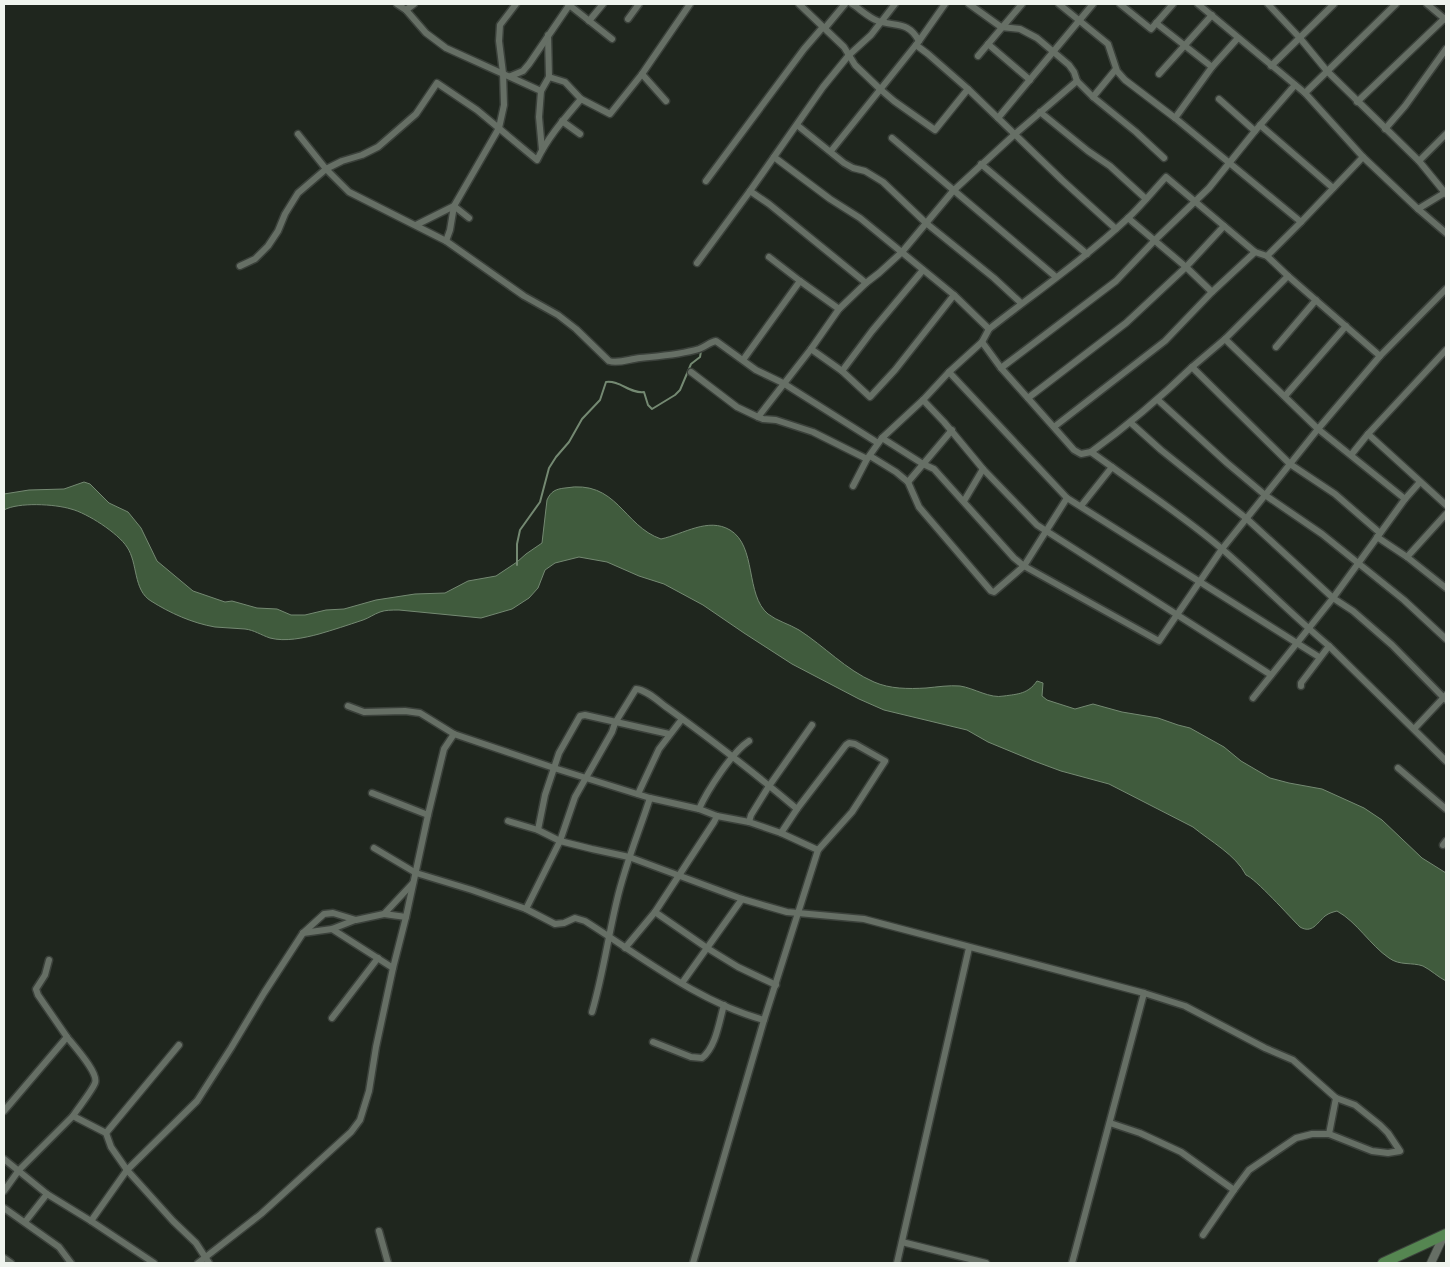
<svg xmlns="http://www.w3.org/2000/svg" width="1450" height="1267" font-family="'PT Sans Narrow',sans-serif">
<rect width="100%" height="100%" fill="#1f261e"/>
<path fill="#405b3d" stroke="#748972" d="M84 482 90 484 109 503 128 512 141 528 157 561 193 591 225 602 232 601 257 608 277 609 291 615H305L326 610 344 609 376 600 415 594 445 593 468 581 496 576 517 562 526 554 542 543 547 500C551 491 556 489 565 488 617 479 623 526 661 539 684 534 708 517 730 530 757 546 745 595 768 614 777 621 789 624 799 630 824 646 846 670 874 682 890 689 908 689 926 688 937 687 949 685 960 686 974 688 990 699 1004 696 1018 694 1028 694 1037 681L1043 683 1042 696 1047 700 1075 709 1093 704 1122 712 1158 718 1178 725 1190 728 1224 747 1241 761 1270 778 1289 783 1322 789 1364 808 1382 820 1422 858 1446 873V981C1438 977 1431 970 1423 966 1412 962 1400 966 1389 958 1370 945 1357 922 1337 911 1333 912 1329 913 1325 916 1317 923 1312 934 1300 927 1290 917 1255 878 1246 875 1236 855 1210 841 1193 827L1109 784 1061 771 1034 761 988 742 967 730 884 710 859 699 792 664 744 633 703 605 664 584 639 576 607 562 579 557 555 563 545 570 538 588 529 598 512 609 481 618 399 610C392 610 385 610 380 612 374 614 369 618 363 620 348 625 333 630 319 634 304 638 285 642 270 638 261 635 254 630 245 629 235 628 225 628 215 627 192 623 170 613 151 601 133 590 138 563 127 547 118 533 87 513 71 509 55 504 18 502 4 510V494L29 490 64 489Z"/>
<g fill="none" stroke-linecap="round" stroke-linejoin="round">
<path stroke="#748972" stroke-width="2" d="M517 565V544L520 530 540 502 549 468 556 457 569 442 582 419 600 400 606 382C620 380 630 394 644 392L648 405 652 409 675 395 680 390 691 364 700 357 701 351"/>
<g stroke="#3b413b" stroke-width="9">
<g id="minor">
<path d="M397 4 406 10 426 33 446 48 541 91"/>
<path d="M568 4 612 39"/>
<path d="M799 4 844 47 855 65 880 89 894 101 935 130 968 89"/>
<path d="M852 4C860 9 869 18 878 21 897 27 908 21 919 41"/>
<path d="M969 4 1001 27 1020 29 1037 38 1069 65 1074 72 1077 81 1093 97 1136 132 1164 158"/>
<path d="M1059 4 1108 44 1117 71 1125 80 1175 118 1301 222 1363 157"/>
<path d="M1120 4 1151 29 1173 4"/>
<path d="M1198 4 1305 93 1363 157 1418 209 1446 233"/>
<path d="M1268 4 1299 37 1327 71 1419 161 1446 194"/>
<path d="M1427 4 1446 20"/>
<path d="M406 10 414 4"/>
<path d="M628 19 639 4"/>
<path d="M589 21 603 4"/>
<path d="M1156 23 1212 67"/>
<path d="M825 28 845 4"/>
<path d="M548 35 549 77 565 82 581 99 610 114 642 74 690 4"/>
<path d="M988 44 1030 80"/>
<path d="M916 45 928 54 968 89 1062 180 1116 229"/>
<path d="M978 56 1022 4"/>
<path d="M1271 66 1334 4"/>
<path d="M642 74 666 101"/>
<path d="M1159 74 1212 15"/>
<path d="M511 76 523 71 529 64 570 4"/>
<path d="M1305 93 1396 4"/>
<path d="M1093 97 1116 69"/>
<path d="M1219 99 1255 131"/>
<path d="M1357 102 1445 18"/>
<path d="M1040 112 1088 151 1110 166 1146 199"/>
<path d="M998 118 1093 4"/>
<path d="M1175 118 1212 67 1238 38"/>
<path d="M562 121 580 134"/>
<path d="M797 125 844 163 853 168 865 171 883 182 926 223 994 278 1021 303"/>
<path d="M1260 125 1333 188"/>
<path d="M1385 129 1405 106 1446 49"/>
<path d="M298 134 326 169 349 192 446 241 524 296 558 315 576 329 609 361C619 364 629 359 640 358 660 356 679 355 699 349 705 347 710 342 716 341L756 370 783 383 878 443"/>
<path d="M892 138 1056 277"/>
<path d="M542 150 539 117 541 91 549 77"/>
<path d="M831 151 919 41 945 4"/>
<path d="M774 157 830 199 860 218 954 295 989 329"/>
<path d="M1419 161 1446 134"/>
<path d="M981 164 1087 254"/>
<path d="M706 181 804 49 823 27"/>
<path d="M750 191 769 204 866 283"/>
<path d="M1418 209 1446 192"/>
<path d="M1128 218 1186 267 1212 292"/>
<path d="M416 225 454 206 469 218"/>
<path d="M446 241 450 230 454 206 499 128 504 105 503 73 499 41 500 25 516 4"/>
<path d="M769 257 800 281 839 309"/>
<path d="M697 263 750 191 823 87 849 55 871 35 895 4"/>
<path d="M240 266 255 259 268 246 278 231 285 214 298 193 326 169 342 161 362 155 378 147 416 114 437 83 477 110 537 160C548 137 565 118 581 99"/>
<path d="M1288 276 1267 256 1301 222"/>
<path d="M1225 339 1318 429 1405 499"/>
<path d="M982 342 1001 368 1074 450 1081 454 1091 452"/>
<path d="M1276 347 1316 300"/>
<path d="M811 349 842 371 870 397 895 370 954 295"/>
<path d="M743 360 800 281"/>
<path d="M1192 367 1225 339 1288 276 1380 356"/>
<path d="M1001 368 1116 281 1155 240 1209 188 1255 131 1295 85"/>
<path d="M842 371 872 331 923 270"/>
<path d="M691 372 737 407 758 417 763 419 776 420 813 432 867 459"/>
<path d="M949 372 1067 498 1319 657"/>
<path d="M1285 396 1346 326"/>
<path d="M1028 398 1126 323 1186 267 1224 226"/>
<path d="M923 400 944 422 983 469 1037 525 1271 675"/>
<path d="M1158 400 1227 463 1265 495 1322 534 1404 600 1446 639"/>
<path d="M758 417 811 349 839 309 866 283 879 273 902 252 953 191 1015 134 1077 81"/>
<path d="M1131 423 1161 450 1247 519 1333 598 1353 611 1392 645 1446 700"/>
<path d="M1054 427 1165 341 1212 292 1255 252"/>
<path d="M1368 434 1446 505"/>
<path d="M882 438 923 464 934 469 1014 558 1024 566 1159 641 1222 549 1318 429 1380 356 1446 289"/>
<path d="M1351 455 1368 434 1446 350"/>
<path d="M870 456 896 472 908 482 919 507 991 591 994 592 1024 566 1067 498"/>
<path d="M1112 467 1091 452C1127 426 1160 398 1192 367L1290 464 1335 494 1380 533"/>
<path d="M908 482 952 430"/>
<path d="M853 486 867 459 882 438 923 400 949 372 982 342 989 329C1035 293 1084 259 1127 219 1141 206 1153 191 1166 177L1255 252 1267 256"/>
<path d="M964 501 983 469"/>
<path d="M1081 506 1112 467C1149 494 1187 519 1222 549 1258 580 1292 615 1329 646L1446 761"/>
<path d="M1377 537 1407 557 1446 588"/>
<path d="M1407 557 1446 514"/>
<path d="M1301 686V683L1329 646"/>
<path d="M1253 698 1333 598 1405 499 1420 482"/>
<path d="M348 706 364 712 405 711 420 713 454 734 554 768 650 798 699 809 717 816 749 822 781 833 818 850"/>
<path d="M1415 728 1446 695"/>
<path d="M1398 768 1446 809"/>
<path d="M372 793 428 815"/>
<path d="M638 794 659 749 682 719"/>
<path d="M699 809C707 791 732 752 749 741"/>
<path d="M508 821 538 830 560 841 592 849 629 857 742 899 787 912 864 919 1144 993 1185 1006 1265 1048 1293 1060 1336 1098 1355 1105 1380 1125 1388 1133 1400 1151 1388 1153 1372 1151 1329 1134H1312L1296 1138 1249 1170 1234 1190 1203 1235"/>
<path d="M749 822 751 815 769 786 812 725"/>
<path d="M538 830 545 795 559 753 580 716 585 715 669 734"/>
<path d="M1443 845 1446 841"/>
<path d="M374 848 416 873 472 890 526 909 555 924 564 923 575 918 585 921C642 957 698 1002 764 1020"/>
<path d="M526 909 560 841 575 797 612 732 615 723 636 689C647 690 659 702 669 709 713 741 756 774 797 809"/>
<path d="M655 912 707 948 738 967 776 985"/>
<path d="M384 914 406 917"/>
<path d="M332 929 393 968"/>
<path d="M303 933 332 929 355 920"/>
<path d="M625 948 655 912 714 822 717 816"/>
<path d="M682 983 742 899"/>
<path d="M592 1012C603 975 608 937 617 900 625 865 639 832 650 798"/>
<path d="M332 1018 378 958"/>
<path d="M67 1037C74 1046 99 1073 95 1083 92 1091 78 1108 73 1116L106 1133 111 1147 127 1170 173 1221 196 1243 209 1263"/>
<path d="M653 1042 691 1057 702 1058C716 1047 719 1022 724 1005"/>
<path d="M4 1111 67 1037 38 995 36 989 45 975 49 960"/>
<path d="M1110 1123 1140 1133 1181 1152 1234 1190"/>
<path d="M106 1133 179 1045"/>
<path d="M1329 1134 1336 1098"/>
<path d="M4 1159 47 1194 91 1221 154 1263"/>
<path d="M4 1191 19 1170 73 1116"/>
<path d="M4 1208 59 1247 71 1263"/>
<path d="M91 1221 127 1170 197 1101 231 1048 264 993 303 933 324 914 333 913 356 920 384 914 413 883"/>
<path d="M25 1222 47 1194"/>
<path d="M379 1231 388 1263"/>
<path d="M902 1242 986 1263"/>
<path d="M4 1258 11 1263"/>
<path d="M198 1263 261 1214 351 1132 360 1120 369 1091 376 1047 393 968 406 917 428 815 444 749 454 734"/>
<path d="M693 1263 764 1020 818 850 852 812 885 761 855 744 849 743 846 745 797 809 781 833"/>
<path d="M897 1263 969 948"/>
<path d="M1072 1263 1144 993"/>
</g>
</g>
<g stroke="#3b413b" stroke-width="10">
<path id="tertiary" d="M1431 1263 1444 1235"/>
</g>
<g stroke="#3b413b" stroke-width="12">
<path id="primary" d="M1383 1263 1446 1234"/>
</g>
<use href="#minor" stroke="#666f65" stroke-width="6"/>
<use href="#tertiary" stroke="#666f65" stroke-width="8"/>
<use href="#primary" stroke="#558651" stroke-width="10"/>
</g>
<rect width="1450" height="1267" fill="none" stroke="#eff4ee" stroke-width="10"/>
</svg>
